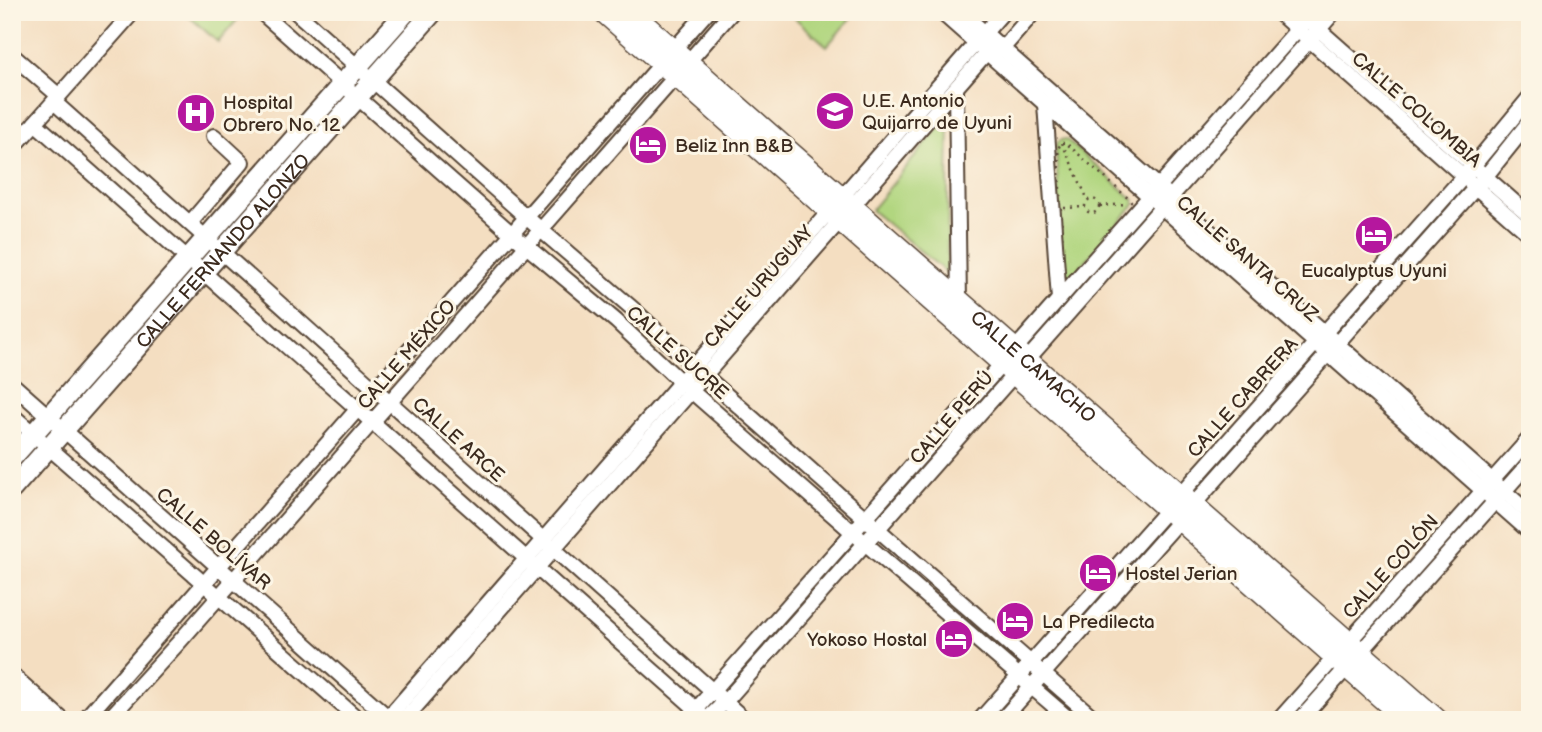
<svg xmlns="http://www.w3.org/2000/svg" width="1542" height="732" font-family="'Balsamiq Sans',sans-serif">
<rect width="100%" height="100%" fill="#fcf5e5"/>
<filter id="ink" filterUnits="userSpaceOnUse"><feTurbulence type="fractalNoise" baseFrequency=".0143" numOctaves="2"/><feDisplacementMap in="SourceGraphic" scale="14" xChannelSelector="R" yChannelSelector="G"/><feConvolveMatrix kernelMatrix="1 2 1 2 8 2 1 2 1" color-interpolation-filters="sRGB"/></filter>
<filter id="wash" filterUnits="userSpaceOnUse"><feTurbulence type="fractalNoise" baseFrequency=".00686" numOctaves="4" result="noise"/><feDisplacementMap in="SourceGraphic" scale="28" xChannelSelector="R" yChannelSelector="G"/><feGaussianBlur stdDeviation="1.57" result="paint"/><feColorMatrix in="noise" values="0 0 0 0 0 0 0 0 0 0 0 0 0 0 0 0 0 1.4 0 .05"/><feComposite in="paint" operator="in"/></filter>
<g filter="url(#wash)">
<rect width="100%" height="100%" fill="#f4dec1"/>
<g fill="#b1d67f" stroke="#76804e" stroke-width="2">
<path d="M184 12H244L218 42Z"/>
<path d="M788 12H856L827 46Z"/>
<path d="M949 115 947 273 871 210Z"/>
<path d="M1066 139 1133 199 1135 204 1069 280H1065L1062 276 1056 147 1057 143 1061 140Z"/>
</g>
</g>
<g filter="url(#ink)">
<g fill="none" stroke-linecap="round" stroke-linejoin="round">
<g stroke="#574536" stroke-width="18">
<g id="minor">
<path d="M261 12 512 234 616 321 681 382 865 543 1070 720"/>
<path d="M296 12 541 230 633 309 705 376 866 519 1096 720"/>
<path d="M941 12 1530 532"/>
<path d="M961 12 1530 514"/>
<path d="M1278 12 1530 235"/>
<path d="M1299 12 1530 216"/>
<path d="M12 55 59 96"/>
<path d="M956 89 959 302"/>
<path d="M54 102 745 720"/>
<path d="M1045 104 1059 299"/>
<path d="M35 123 696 709 701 715"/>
<path d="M12 149 133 12"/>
<path d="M190 223 242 162 214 136"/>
<path d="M12 384 391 720"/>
<path d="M12 415 359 720"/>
<path d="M84 720 707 12"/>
<path d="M108 720 180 641 732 12"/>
<path d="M386 720 1003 12"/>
<path d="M404 720 987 52 1002 49 1034 12"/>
<path d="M687 720 1313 12"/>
<path d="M706 720 725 702 1334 12"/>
<path d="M980 720 1473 166 1530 97"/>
<path d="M1002 720 1485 177 1530 121"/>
<path d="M1279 720 1530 438"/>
<path d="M1300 720 1530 462"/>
</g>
</g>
<g stroke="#574536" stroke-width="23">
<g id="major">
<path d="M12 458 406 12"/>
<path id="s1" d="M12 489 433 12"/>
<path d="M12 678 59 720"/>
<path d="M12 701 34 720"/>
</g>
</g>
<g stroke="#574536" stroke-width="24">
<g id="highway">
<path d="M604 12 1407 720"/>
<path id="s2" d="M630 12 1437 720"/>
</g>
</g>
<g stroke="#574536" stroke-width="2.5" stroke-dasharray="2 5" stroke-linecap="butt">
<path d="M1062 143H1066L1130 200 1132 204 1131 207 1073 274 1069 276 1064 272 1058 148Z"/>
<path d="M1062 143 1088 200"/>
<circle cx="1092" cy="206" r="7"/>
<path d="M1100 206 1125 204"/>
<path d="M1064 208 1086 207"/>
</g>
<use href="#minor" stroke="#fff" stroke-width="14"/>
<use href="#major" stroke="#fff" stroke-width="19"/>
<use href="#highway" stroke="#fff" stroke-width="21"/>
</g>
</g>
<defs>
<g id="school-disc" transform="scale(2.0125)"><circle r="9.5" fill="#b5179e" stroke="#fcf5e5"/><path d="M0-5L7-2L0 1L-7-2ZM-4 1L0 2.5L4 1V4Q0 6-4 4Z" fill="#fff"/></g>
<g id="hospital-disc" transform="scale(2.0125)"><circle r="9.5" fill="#b5179e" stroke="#fcf5e5"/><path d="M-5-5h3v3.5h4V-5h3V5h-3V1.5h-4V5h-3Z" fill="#fff"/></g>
<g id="hotel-disc" transform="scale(2.0125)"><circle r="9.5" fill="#b5179e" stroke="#fcf5e5"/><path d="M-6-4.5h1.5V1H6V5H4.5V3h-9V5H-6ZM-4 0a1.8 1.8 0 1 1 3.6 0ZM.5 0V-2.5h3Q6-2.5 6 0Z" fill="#fff"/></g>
</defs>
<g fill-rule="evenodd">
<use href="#school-disc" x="835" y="111"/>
<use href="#hospital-disc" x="196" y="113"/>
<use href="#hotel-disc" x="648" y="145"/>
<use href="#hotel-disc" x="1374" y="235"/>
<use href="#hotel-disc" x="1098" y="573"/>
<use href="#hotel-disc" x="1015" y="621"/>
<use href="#hotel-disc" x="954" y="639"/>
</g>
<g text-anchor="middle" stroke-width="6" stroke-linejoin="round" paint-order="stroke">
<g font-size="19" fill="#3b2a1e" stroke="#fcf5e5" text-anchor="start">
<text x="862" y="107">U.E. Antonio<tspan x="862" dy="22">Quijarro de Uyuni</tspan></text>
<text x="223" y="109">Hospital<tspan x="223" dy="22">Obrero No. 12</tspan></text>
<text x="675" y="152">Beliz Inn B&amp;B</text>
<text x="1374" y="277" text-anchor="middle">Eucalyptus Uyuni</text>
<text x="1125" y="580">Hostel Jerian</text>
<text x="1042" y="628">La Predilecta</text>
<text x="927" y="646" text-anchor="end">Yokoso Hostal</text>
</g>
<g font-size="19" fill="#3b2a1e" stroke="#fcf5e5">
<text transform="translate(1417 109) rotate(41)" y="7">CALLE COLOMBIA</text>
<text dy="7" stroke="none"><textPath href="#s1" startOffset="318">CALLE FERNANDO ALONZO</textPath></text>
<text transform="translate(1248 258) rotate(41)" y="7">CALLE SANTA CRUZ</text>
<text transform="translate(758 286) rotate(-49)" y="7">CALLE URUGUAY</text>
<text transform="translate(678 352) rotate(42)" y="7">CALLE SUCRE</text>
<text transform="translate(406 354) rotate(-49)" y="7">CALLE MÉXICO</text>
<text dy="7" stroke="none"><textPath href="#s2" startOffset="537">CALLE CAMACHO</textPath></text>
<text transform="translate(1242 397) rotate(-48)" y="7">CALLE CABRERA</text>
<text transform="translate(951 417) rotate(-49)" y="7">CALLE PERÚ</text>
<text transform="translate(459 439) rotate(42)" y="7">CALLE ARCE</text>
<text transform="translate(214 538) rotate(41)" y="7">CALLE BOLÍVAR</text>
<text transform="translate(1390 566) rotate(-48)" y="7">CALLE COLÓN</text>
</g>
</g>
<rect width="1542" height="732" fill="none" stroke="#fcf5e5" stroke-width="42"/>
</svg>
